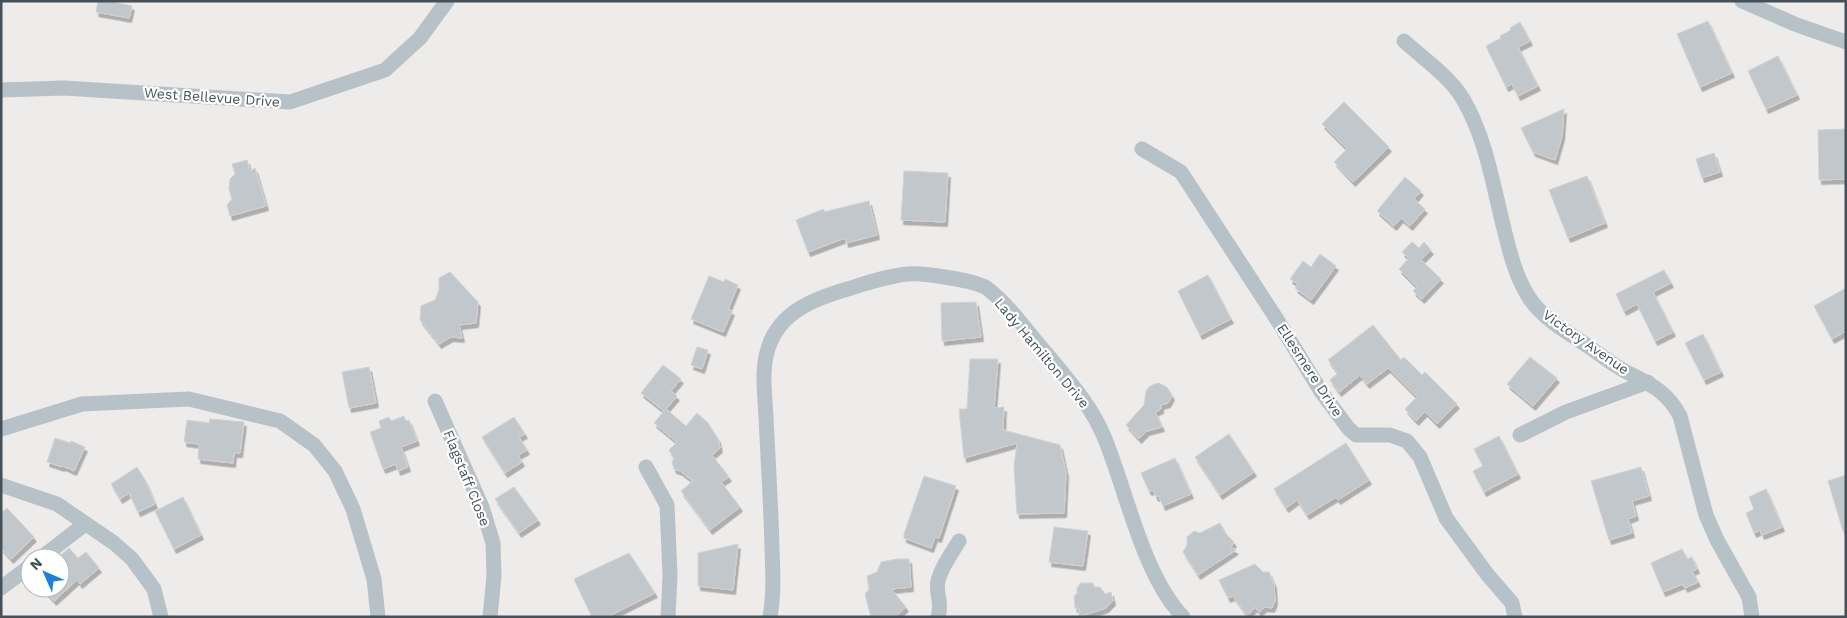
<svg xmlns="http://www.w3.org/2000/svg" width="1847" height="618" font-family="'Work Sans',sans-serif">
<defs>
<filter id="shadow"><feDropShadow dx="2.5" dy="4.5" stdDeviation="0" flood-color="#0004"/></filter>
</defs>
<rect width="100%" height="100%" fill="#eeebeb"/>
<g fill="#c2c7cb" stroke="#cfd2d7" filter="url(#shadow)">
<path d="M98 1H109L132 6 129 18 96 12Z"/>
<path d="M1708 21 1732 73 1700 87 1677 34Z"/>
<path d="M1520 22 1530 41 1518 47 1538 86 1518 96 1512 84 1506 87 1486 46 1501 38 1500 36 1511 30 1510 28Z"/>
<path d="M1778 56 1797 95 1766 109 1748 71Z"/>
<path d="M1344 102 1389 147 1353 182 1334 162 1347 149 1322 124Z"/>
<path d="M1564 109 1562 136 1555 160 1533 152 1521 128Z"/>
<path d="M1846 129V179L1819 180 1818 130Z"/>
<path d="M1714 153 1720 172 1702 178 1696 159Z"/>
<path d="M247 160 250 171 255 168 266 206 230 216 227 205 232 199 229 189 230 179 235 174 232 164Z"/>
<path d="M904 171 948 173 945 222 901 220Z"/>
<path d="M1587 176 1605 223 1568 238 1549 190Z"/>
<path d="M1405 177 1421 191 1414 199 1425 209 1410 226 1401 218 1394 226 1377 211Z"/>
<path d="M869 201 877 235 846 243 845 238 808 252 796 220 824 209V212Z"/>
<path d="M1412 242 1419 248 1424 242 1431 250 1421 260 1441 279 1422 299 1413 291 1417 287 1399 269 1409 258 1402 252Z"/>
<path d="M1320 254 1336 266 1311 300 1295 288 1298 284 1290 279 1303 261 1311 267Z"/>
<path d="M1664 270 1671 283 1653 292 1673 332 1655 341 1637 304 1624 311 1616 294Z"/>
<path d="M450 272 478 302 476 323 459 325 462 338 451 337 439 344 420 320 421 306 435 300 439 290V278Z"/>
<path d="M1208 275 1231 319 1200 335 1178 291Z"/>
<path d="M709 276 724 282 725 279 738 285 728 309 732 311 723 332 691 319Z"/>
<path d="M1846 288V331L1832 339 1814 306Z"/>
<path d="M976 302 981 337 942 341 941 303Z"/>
<path d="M1373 325 1401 360 1404 357 1422 375 1425 372 1457 404 1437 424 1425 412 1416 421 1405 409 1417 397 1388 368 1367 384 1360 375 1339 392 1330 380 1338 373 1328 360Z"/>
<path d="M1703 334 1721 372 1704 380 1685 343Z"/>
<path d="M697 347 708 350 702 369 691 365Z"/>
<path d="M1530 357 1557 378 1533 406 1507 384Z"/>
<path d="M970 359H998L994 408 1004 407 1003 430 1060 445 1066 473 1064 513 1017 514 1014 466 1017 443 964 458 959 409H967Z"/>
<path d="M663 365 681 379 671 391 677 396 666 409 686 426 697 413 708 423 718 439 720 448 712 455 729 477 721 482 740 507 710 530 681 491 693 481 680 471 674 469 672 462 674 459 669 450 677 442 654 423 664 411 641 393Z"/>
<path d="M369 367 376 403 349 408 342 372Z"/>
<path d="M1158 383 1167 387 1172 396 1168 403 1161 405V409L1155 412 1162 427 1147 431 1139 439 1126 425 1144 405 1146 391 1150 386Z"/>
<path d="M404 416 406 421 409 420 417 441 401 447 408 467 398 471 396 464 383 469 370 432 381 428 379 421 389 417 391 421Z"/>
<path d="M514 417 525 434 519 437 527 450 518 455 522 462 505 473 482 437Z"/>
<path d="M210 419 244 422 240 453H234L233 463 198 459 199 444 184 442 187 420 209 423Z"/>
<path d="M1229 434 1254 472 1220 495 1195 457Z"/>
<path d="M1499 436 1518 474 1484 492 1473 471 1483 466 1474 449Z"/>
<path d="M55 438 70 443 71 441 85 447 74 471 63 466 62 467 47 462Z"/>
<path d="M1346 443 1369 480 1338 500 1336 497 1307 515 1297 500 1286 508 1274 489Z"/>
<path d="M1175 458 1191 494 1163 506 1159 496 1156 497 1153 490 1149 491 1141 473Z"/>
<path d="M137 467 146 482 155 504 138 512 129 493 120 499 111 484Z"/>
<path d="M1641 467 1649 496 1632 501 1636 516 1628 519 1632 533 1609 540 1591 481Z"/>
<path d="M1846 475V530L1843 531 1828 481Z"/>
<path d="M924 476 956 486 939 538 935 537 931 548 904 538V534Z"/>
<path d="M514 487 538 520 519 533 495 499Z"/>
<path d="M1766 489 1782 527 1762 535 1760 530 1754 533 1746 513 1754 509 1749 497Z"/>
<path d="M183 497 201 535 174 549 155 511Z"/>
<path d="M7 508 34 537 11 559 1 548V513Z"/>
<path d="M1220 523 1225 533 1234 542 1231 547 1236 550 1198 575 1183 552 1187 545V537L1194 531 1200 533Z"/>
<path d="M1054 527 1088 531 1083 566 1049 562Z"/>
<path d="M738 544 733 590 698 586V553Z"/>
<path d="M69 548 78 558 86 552 99 568 80 584 77 580 54 601 42 588H60V556Z"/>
<path d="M1682 549 1687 559 1692 557 1697 569 1692 571 1698 582 1685 588 1683 584 1663 592 1651 563Z"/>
<path d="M629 553 655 593 607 617H592L574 579Z"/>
<path d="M897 559H909L911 587 891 589 906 607 896 617H871L865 594 869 589 867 576 877 572 881 562Z"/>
<path d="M1255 564 1263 572H1269L1274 584 1275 601 1272 608 1265 607 1259 612 1255 607 1247 616 1233 596 1228 598 1219 580Z"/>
<path d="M1081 583H1093L1094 587H1100L1105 594 1111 592 1113 601 1106 608 1079 617V608H1075L1074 596 1077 594V588Z"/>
</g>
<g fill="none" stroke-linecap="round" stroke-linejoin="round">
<g stroke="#b6c2c8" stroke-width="15">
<path d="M1742 1 1797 25 1846 42"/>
<path d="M1404 41C1424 59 1449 76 1463 99 1486 138 1493 185 1504 229 1510 253 1516 278 1530 299 1545 321 1571 334 1592 349 1602 356 1612 364 1623 370 1648 384 1666 389 1680 416L1706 515 1717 540 1749 597 1752 617"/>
<path d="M1 90 64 88 290 102 385 70 420 38 447 1"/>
<path d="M1142 149 1181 172 1276 318 1322 393 1349 429 1356 435H1390L1407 441 1420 457 1446 518 1487 574 1512 603 1515 617"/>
<path d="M435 401 482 507 493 543 494 576 490 617"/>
<path d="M1 429 82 404 189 399 280 421 314 445 335 471 353 509 374 579 378 617"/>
<path d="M1520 435 1566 412 1648 382"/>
<path d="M646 467 667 505 670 575 668 617"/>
<path d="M1 485 57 504 114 543 132 559 154 589 161 617"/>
<path d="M41 558 85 524"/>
<path d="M1 588 30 566"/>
<path d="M770 617C774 594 773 572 772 549 771 505 768 461 766 417 765 395 761 370 768 349 779 311 816 298 851 288 866 283 894 275 908 274 924 273 976 280 988 289 1011 307 1027 332 1046 353 1068 380 1092 406 1105 439 1127 493 1143 575 1183 617"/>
<path d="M938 617C943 601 935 594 938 581 941 567 952 553 959 541"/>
</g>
</g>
<g text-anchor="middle" stroke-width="4.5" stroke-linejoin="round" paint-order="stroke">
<g font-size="14" fill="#445158" stroke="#fff">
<text transform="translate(212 97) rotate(4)" y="5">West Bellevue Drive</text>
<text transform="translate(1586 342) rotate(35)" y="5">Victory Avenue</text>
<text transform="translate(1042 353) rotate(50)" y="5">Lady Hamilton Drive</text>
<text transform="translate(1310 370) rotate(57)" y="5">Ellesmere Drive</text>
<text transform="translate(467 478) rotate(68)" y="5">Flagstaff Close</text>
</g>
</g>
<rect width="1847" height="618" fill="none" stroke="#445158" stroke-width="5"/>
<g transform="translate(45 573) rotate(315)"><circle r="24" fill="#ffffff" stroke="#b4b9bc"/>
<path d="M0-4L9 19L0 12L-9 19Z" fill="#1982da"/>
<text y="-8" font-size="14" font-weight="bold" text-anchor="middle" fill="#445158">N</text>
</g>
</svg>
